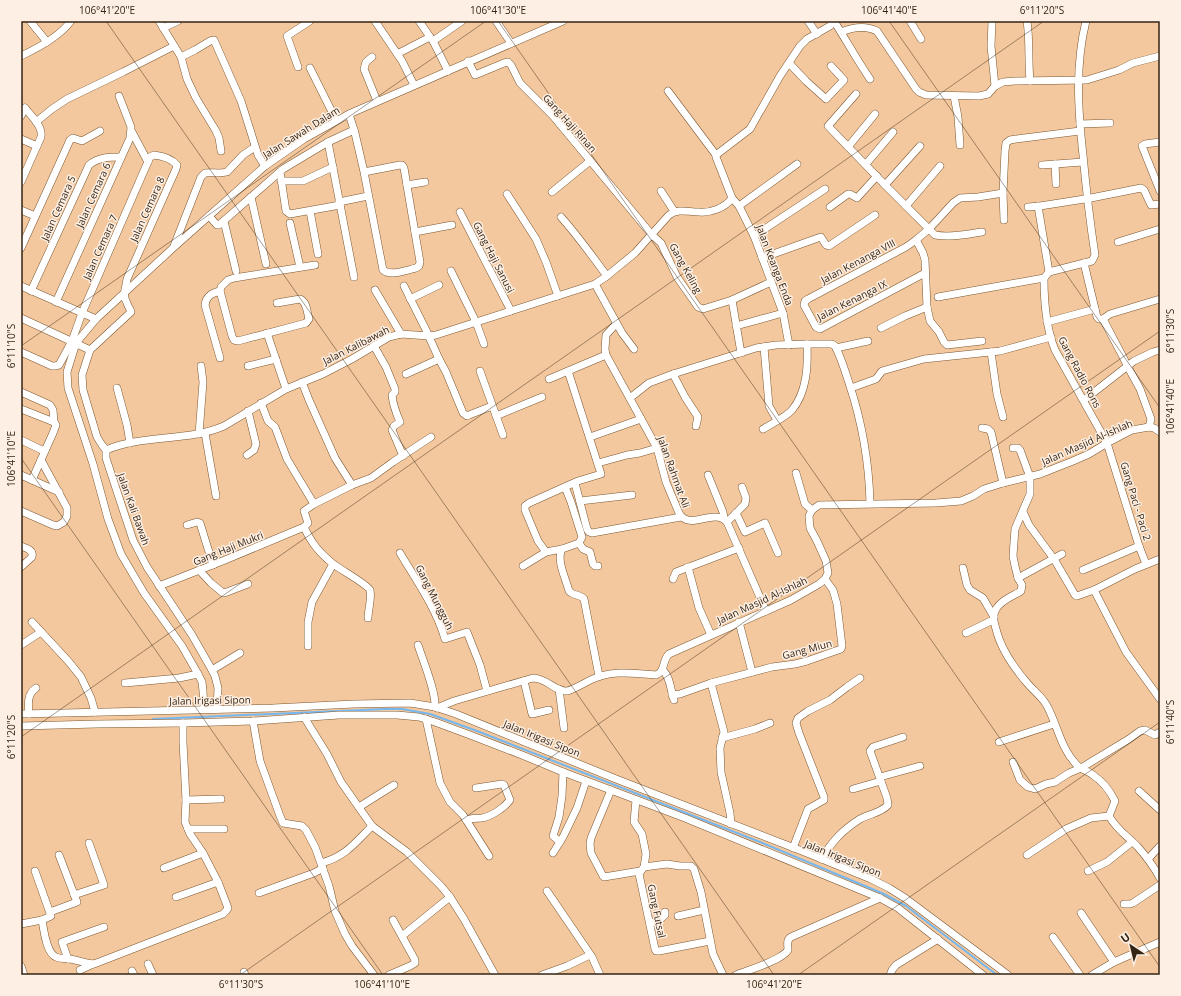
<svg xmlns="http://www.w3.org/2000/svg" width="1181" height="996" font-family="'Open Sans',sans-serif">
<rect width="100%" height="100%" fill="#f3c89e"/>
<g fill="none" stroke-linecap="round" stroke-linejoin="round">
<path stroke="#75b8f1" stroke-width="2" d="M153 719 385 709H402L430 714 477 731 760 842 884 894 906 906 997 975"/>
<g stroke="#7d5730" stroke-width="8">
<g id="minor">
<path d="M30 21 47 42"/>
<path d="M159 21 181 57 187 79 196 98 216 131 219 138 221 151"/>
<path d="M375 21 402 61 414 85"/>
<path d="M419 21 430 37"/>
<path d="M496 21 511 43"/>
<path d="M808 21 817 34"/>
<path d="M834 21C846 40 857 60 870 79"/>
<path d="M910 21 921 39"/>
<path d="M992 21 991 46 995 86"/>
<path d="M1027 21C1030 41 1028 61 1030 81"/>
<path d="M1086 21C1075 65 1078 110 1083 155 1086 188 1090 222 1095 255L1092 261 1049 272 1044 278C1044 302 1046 328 1055 350L1107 443 1139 546 1146 564"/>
<path d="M163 28 178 21"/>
<path d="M841 32C853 27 865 25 877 31L916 89 919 92 926 95 979 96 988 94 995 86 1003 82 1015 81 1087 80 1119 70 1133 63 1160 56"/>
<path d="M433 41 448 71"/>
<path d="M397 54 430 37 433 41 462 21"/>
<path d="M21 56C38 48 60 36 71 21"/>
<path d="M181 57 195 50 210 41 214 40 241 101 258 155 265 166"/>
<path d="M372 57 366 62 364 69 377 101"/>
<path d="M468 61 475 75 504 63 508 62 511 65 520 83 553 116 652 235 661 243 677 277 698 307 703 309 732 300 771 282"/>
<path d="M789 63 806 81 826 99 844 80 831 66"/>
<path d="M298 67 287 36 310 21"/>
<path d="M310 68 336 120"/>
<path d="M668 91 716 155"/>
<path d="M856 94 828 126 885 185 935 235C951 238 967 234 982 232"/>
<path d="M954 96 958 117 960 145"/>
<path d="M349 114 355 133 364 172 383 270C390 277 407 270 416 268L419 266 420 262 404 168 402 165H400L364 172"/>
<path d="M21 116 25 108"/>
<path d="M36 122 52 109 67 99 123 72 174 46"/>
<path d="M1080 124 1110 123"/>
<path d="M132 132 148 162"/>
<path d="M21 139 37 146"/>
<path d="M328 142 354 277"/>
<path d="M1160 142 1145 144 1142 146 1160 191"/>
<path d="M848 147 875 114"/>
<path d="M866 164 893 132"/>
<path d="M1055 164 1056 184"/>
<path d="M1042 165 1083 162"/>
<path d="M280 172 286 211 290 214 340 205"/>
<path d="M281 181H303L333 167"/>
<path d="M21 182 41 137C43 126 31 116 25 108"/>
<path d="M407 185 425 182"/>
<path d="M885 185 920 146"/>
<path d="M661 191 674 211"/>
<path d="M552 192 590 161"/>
<path d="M1003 193 1004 220"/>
<path d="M507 194 536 239 546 262 558 296"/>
<path d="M251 197 266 264"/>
<path d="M732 198 739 206 754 236 783 313 789 345"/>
<path d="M339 202 368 196"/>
<path d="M739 206 797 164"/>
<path d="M906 206 940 166"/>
<path d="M1038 206 1049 272"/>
<path d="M830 207 848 194H850L857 198 877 176"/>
<path d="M1028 207 1040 206 1091 198 1141 188 1144 190 1151 205 1160 204"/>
<path d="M21 210 35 216"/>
<path d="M310 211 318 254"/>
<path d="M460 212 511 311"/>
<path d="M209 216 217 225H219L283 169 328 142 354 130"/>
<path d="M561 217C578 236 592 256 607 276"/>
<path d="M224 221 236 271"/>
<path d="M290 223 300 267"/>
<path d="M415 232 452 225"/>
<path d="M754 236 825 189"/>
<path d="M916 240 923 253 925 260 927 307 929 316 930 321 939 332 944 342 947 345 982 341"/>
<path d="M1118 242 1160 229"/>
<path d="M174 246 201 177 205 173C212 172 220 174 227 172L243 155 255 147"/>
<path d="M21 248 70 140 73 138 82 141 100 131"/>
<path d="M762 258 818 238 821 237 826 245 829 246 875 215"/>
<path d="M1084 263 1097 317 1099 319H1103"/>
<path d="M451 271 476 322 484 344"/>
<path d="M925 273 820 329 816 327 804 305 805 301 808 299 906 247 916 240 929 229 953 203 960 198 978 197 1003 193 1005 151 1006 143 1010 140 1016 139 1080 131"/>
<path d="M595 284 622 333 634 349"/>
<path d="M21 286 96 319"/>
<path d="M404 286 426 330 439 359 446 372 463 413 467 416 469 415 492 406"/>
<path d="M375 290 401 334"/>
<path d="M31 291 89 165C99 157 109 157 121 157"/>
<path d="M938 297 1044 278"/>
<path d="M410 299 439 285"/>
<path d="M732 300 741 353"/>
<path d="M56 302 130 138 131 127 119 96"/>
<path d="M277 303 300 299C307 302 307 312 309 319L306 323 238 341 234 340 232 336 220 291 221 287 228 280 234 278 315 265"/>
<path d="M21 318 90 350"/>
<path d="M1047 322 1095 309"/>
<path d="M616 324 606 335 605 349 606 355 657 448 666 482 679 513C690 532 713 507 727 522L766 611"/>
<path d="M736 326 783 313"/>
<path d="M881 328 905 316 927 307"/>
<path d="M267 333 286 389"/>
<path d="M374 346 386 367 395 389V392L392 395C393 405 396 413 400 422L394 426 392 430 403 456"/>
<path d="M764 347 769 406 777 420"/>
<path d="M836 348 868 341"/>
<path d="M21 352 52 366H55L59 365 72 341 82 313 150 157 154 155C162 156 171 158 177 165L176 169 127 279C126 287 122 295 127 303 128 307 130 308 131 312L90 350 82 375 83 390 97 437 102 445 106 450V458L133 540 147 567 192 635 212 670 215 676 218 688 217 709"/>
<path d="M991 352 997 394 1003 417"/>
<path d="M220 358 205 305C206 296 212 293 220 291"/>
<path d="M248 366 276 359"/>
<path d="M480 371 503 435"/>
<path d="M406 374 439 359"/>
<path d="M673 374 685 397 698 417 696 426"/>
<path d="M549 379 606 355"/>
<path d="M302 382 309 400 335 458 352 485"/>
<path d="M117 388 127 425 130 443"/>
<path d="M851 388 876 379 882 371 924 359 1000 351 1051 337"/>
<path d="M21 392 50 405 53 410 54 422"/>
<path d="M630 398 649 383 673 374 756 348 776 345 807 344"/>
<path d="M1084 400 1134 361 1153 352 1160 350"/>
<path d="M261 403 268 421 275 427 287 459 314 504 304 511 308 523 304 527C312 544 319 552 332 563 339 569 367 584 370 590 372 597 368 611 368 618"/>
<path d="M21 409 54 422 56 425 53 433 32 480"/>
<path d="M496 416 542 397"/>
<path d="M1149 427 1151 419 1140 389 1128 367 1123 357 1103 319 1110 314 1160 299"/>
<path d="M982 428 988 429 991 432 1003 483"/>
<path d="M763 429C770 425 787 416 792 410 807 392 808 366 807 344H832L835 346C841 357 845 371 849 383 862 422 869 462 870 503"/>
<path d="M205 433 216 496"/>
<path d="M199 434 203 382 201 366"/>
<path d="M590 437 641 419"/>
<path d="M21 440 44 451"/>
<path d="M1013 448H1018L1020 450 1030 477V494L1015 529 1014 542 1013 556 1015 566 1018 578 1022 585 1021 591C1013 596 1001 600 996 609 992 616 994 622 996 629 1001 650 1014 668 1028 684 1034 691 1041 696 1046 704 1057 723 1060 747 1076 764 1080 769 1088 771 1093 775 1102 781 1110 791 1115 801L1109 816C1118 831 1126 835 1137 846 1146 856 1154 867 1160 878"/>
<path d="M106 450C144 434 187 442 224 426L286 389 323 374 352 359 389 337 401 334 429 336 436 335 595 284 607 276 635 253 669 215C679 208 687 212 699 212 711 213 725 208 732 198L716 157V155L750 129 780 76 800 46 807 39 830 26 834 21"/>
<path d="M247 455 254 450 256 444 248 411"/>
<path d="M598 463 627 455 640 453 657 448"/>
<path d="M796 473 805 504 812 510"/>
<path d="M21 475 59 492"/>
<path d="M708 475 723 512 724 518"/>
<path d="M575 483 587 529 589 532 592 533 681 517"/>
<path d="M565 487 571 502 582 537 579 543 562 549C556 560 566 579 569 591 573 596 580 594 584 599L599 676"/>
<path d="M580 501 632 495"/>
<path d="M314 504 352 485 371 478 393 462 431 437"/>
<path d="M21 511 53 525 57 526 64 522 67 516V508L41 460"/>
<path d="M736 513 745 532 765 523 778 553"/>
<path d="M1024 514 1029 525 1054 559 1075 595 1077 596 1094 590 1135 569 1160 559"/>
<path d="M727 522 745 504 746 498 742 487"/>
<path d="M187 525 197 522 200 523 213 565"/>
<path d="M579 543 583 549 590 552 593 564 595 566H598"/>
<path d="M21 546C26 548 34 550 32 557L21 567"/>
<path d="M546 552 538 541 525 510V506L529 503 578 481 601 474 568 371"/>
<path d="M400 553C416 580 436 608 445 639L467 632 480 665 487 691"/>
<path d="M523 566 546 552 562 549"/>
<path d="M688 567 699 608 711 635"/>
<path d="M963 568 967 585 970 590 983 598 994 617"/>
<path d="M199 570 211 583 223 593 227 592 248 584"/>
<path d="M1083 570 1139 546"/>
<path d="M1018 578 1062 554"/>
<path d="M673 579 676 572 739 548"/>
<path d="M159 586 225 560 304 527"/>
<path d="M1094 590 1126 652 1160 699"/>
<path d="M32 622 69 662 81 677 91 698 95 712"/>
<path d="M739 622 752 672"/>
<path d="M966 633 993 620"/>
<path d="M21 645 41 632"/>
<path d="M418 645C423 661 436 691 435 707"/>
<path d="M308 646V622L312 602 333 564"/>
<path d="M212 670 240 653"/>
<path d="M663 670C671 679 670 689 674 700"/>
<path d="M524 681 532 714 549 710"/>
<path d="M125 683 179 678 198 674"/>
<path d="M711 683 724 732 720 748 721 772 730 813 731 824"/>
<path d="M559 689 564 728"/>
<path d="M672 695 680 694 711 683 772 667 795 664 807 661 841 649 842 646 837 604 833 590 825 579"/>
<path d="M437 708 454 701 533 678C547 678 555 692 567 691 576 689 588 680 598 677 617 670 636 674 656 675 666 671 662 660 669 654L791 600 819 584 825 579 828 573 826 561 817 541 810 528 809 516 812 510 819 505 936 503 961 501 973 496 984 489 1003 483 1040 474 1073 461 1089 454 1107 443 1132 430 1149 427 1154 428 1160 432"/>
<path d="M204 709 203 691 202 682 198 674 182 646 144 593 121 554 108 519 93 464 68 388 67 372 76 343 96 319 173 248 265 166 304 139 349 114 563 21"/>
<path d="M21 714 273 708 354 704 410 703 435 707 456 714 616 779 802 851 871 879 889 888 905 898 1008 975"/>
<path d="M29 714C28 704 27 694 36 688"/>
<path d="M304 717 327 754 341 782 372 826 407 852 441 886 450 897 464 919 495 975"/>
<path d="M426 719 440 783 450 802 463 815 489 856"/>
<path d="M253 721 260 761 280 816 283 823 302 826 306 830 315 847 329 886 335 911 345 934 352 946 374 975"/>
<path d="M21 726 97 724 183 723 253 721 339 715H397L419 717 435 722 470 735 522 755 563 772 685 818 880 898 898 908 983 975"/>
<path d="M722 738 755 729 770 723"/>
<path d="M999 742 1054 724"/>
<path d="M1013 762 1020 780 1028 787 1035 789 1046 784 1055 782 1069 773 1081 768 1129 739 1140 731 1145 730 1155 735 1160 732"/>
<path d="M880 777 920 766"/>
<path d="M853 789 881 781"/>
<path d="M611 790 591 838 590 844 591 853 603 876 604 877 640 871"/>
<path d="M1139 791 1160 810"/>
<path d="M186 800 221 799"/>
<path d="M636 800 634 822 642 834 646 854 644 867 639 874 655 949 656 951H659L710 941"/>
<path d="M359 807 394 785"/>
<path d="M466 820C472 818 476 818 482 818 492 816 504 808 510 800L504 785 502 784 476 788"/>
<path d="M188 829H224"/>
<path d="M560 842 553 836 559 817 562 796 563 772"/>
<path d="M793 848 808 809 824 800V797L799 733 796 723 798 718 808 711 830 700 847 687 860 678"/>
<path d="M553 853 563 837 577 808 586 781"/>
<path d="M1027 855 1066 829 1091 818 1109 816"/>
<path d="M821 859C833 841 841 831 860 819 869 814 881 813 888 805L887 798 870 751 873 747 903 737"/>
<path d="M1148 859 1160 846"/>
<path d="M321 863C345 857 355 843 372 826"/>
<path d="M644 867 667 864 680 866H691L694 869 701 892 713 954 723 975"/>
<path d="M164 868 203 853"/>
<path d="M35 871 51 916 42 920"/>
<path d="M1088 871 1107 862 1132 842"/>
<path d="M547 891 592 957 600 975"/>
<path d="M259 893 314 873 323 868"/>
<path d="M74 895 104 885 89 843"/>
<path d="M176 897 218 882"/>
<path d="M1124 904H1130L1133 903 1160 885"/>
<path d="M50 912 77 902 59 855"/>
<path d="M1081 913 1114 962"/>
<path d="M678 916 704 910"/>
<path d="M650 923 658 921 665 915V912"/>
<path d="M21 924 42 920C44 930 46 953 56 957 60 959 64 958 69 959 77 960 85 963 94 964L223 914 226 911 228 908 218 882 203 853 190 834 185 822 186 800 183 742V723"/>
<path d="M402 936 450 897"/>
<path d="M1053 937 1080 975"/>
<path d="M68 959 62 942 104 927"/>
<path d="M148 964 153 975"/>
<path d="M21 966 24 975"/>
<path d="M80 970 93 964"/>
<path d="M132 971 134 975"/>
<path d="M244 972 245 975"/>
<path d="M389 975 410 966 415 963V960L393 920"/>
<path d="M542 975 567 966 590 955"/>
<path d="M736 975C748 970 781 961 788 950 788 945 786 940 791 937L880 898"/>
<path d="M890 975 892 970 896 965 938 939"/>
<path d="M1092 975 1114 962 1160 942"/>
</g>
</g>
<use href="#minor" stroke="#fff" stroke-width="7"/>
</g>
<path fill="none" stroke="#352514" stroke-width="1" stroke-opacity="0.45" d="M106 21 774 975M498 21 1160 967M889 21 1160 408M21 346 486 21M21 458 383 975M21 737 1044 21M240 975 1160 331M798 975 1160 722"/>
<g text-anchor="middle" stroke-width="3" stroke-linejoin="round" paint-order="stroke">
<g font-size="10" fill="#352514" stroke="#fdefe3">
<text transform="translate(570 123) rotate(48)" y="4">Gang Haji Rinan</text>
<text transform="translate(301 132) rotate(-32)" y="4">Jalan Sawah Dalam</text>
<text transform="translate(93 195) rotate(-66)" y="4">Jalan Cemara 6</text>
<text transform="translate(58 208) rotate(-66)" y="4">Jalan Cemara 5</text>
<text transform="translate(147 209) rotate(-66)" y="4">Jalan Cemara 8</text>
<text transform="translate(100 247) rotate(-66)" y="4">Jalan Cemara 7</text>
<text transform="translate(494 257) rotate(63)" y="4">Gang Haji Sanusi</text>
<text transform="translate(858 261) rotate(-28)" y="4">Jalan Kenanga VIII</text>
<text transform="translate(775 265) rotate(69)" y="4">Jalan Keanga Enda</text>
<text transform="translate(686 268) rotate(61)" y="4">Gang Keling</text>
<text transform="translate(852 300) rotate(-27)" y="4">Jalan Kenanga IX</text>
<text transform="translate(356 345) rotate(-27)" y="4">Jalan Kalibawah</text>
<text transform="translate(1080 372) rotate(62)" y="4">Gang Radio Rons</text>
<text transform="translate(1087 442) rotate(-24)" y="4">Jalan Masjid Al-Ishlah</text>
<text transform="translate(674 472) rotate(70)" y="4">Jalan Rahmat Ali</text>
<text transform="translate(1136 501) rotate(73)" y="4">Gang Paci - Paci 2</text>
<text transform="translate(134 509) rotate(70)" y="4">Jalan Kali Bawah</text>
<text transform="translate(228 548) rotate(-22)" y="4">Gang Haji Mukri</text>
<text transform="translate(435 597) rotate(63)" y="4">Gang Mungguh</text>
<text transform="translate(762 600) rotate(-25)" y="4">Jalan Masjid Al-Ishlah</text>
<text transform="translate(807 649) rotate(-15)" y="4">Gang Miun</text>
<text transform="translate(210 700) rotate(-1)" y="4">Jalan Irigasi Sipon</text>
<text transform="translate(542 738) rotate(22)" y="4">Jalan Irigasi Sipon</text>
<text transform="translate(843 858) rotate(22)" y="4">Jalan Irigasi Sipon</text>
<text transform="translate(657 911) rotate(78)" y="4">Gang Futsal</text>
</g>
</g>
<rect width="1181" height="996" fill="none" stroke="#fdefe3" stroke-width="44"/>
<g transform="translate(1131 946) rotate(325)" stroke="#fdefe3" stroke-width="3" paint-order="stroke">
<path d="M0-3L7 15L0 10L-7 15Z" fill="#352514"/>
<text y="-6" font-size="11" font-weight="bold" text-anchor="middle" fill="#352514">U</text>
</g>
<rect x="22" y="22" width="1137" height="952" fill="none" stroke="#352514" stroke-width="1.5"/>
<g font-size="10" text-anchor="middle" fill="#352514">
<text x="107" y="14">106°41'20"E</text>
<text x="498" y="14">106°41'30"E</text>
<text x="889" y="14">106°41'40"E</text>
<text x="1042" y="14">6°11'20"S</text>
<text transform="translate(1170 331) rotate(-90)" y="4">6°11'30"S</text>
<text transform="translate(11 346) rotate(-90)" y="4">6°11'10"S</text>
<text transform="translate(1170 407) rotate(-90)" y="4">106°41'40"E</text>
<text transform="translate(11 459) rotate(-90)" y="4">106°41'10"E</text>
<text transform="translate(1170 722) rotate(-90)" y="4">6°11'40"S</text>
<text transform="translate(11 737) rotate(-90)" y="4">6°11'20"S</text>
<text x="241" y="988">6°11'30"S</text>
<text x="382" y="988">106°41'10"E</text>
<text x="774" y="988">106°41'20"E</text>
</g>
</svg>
